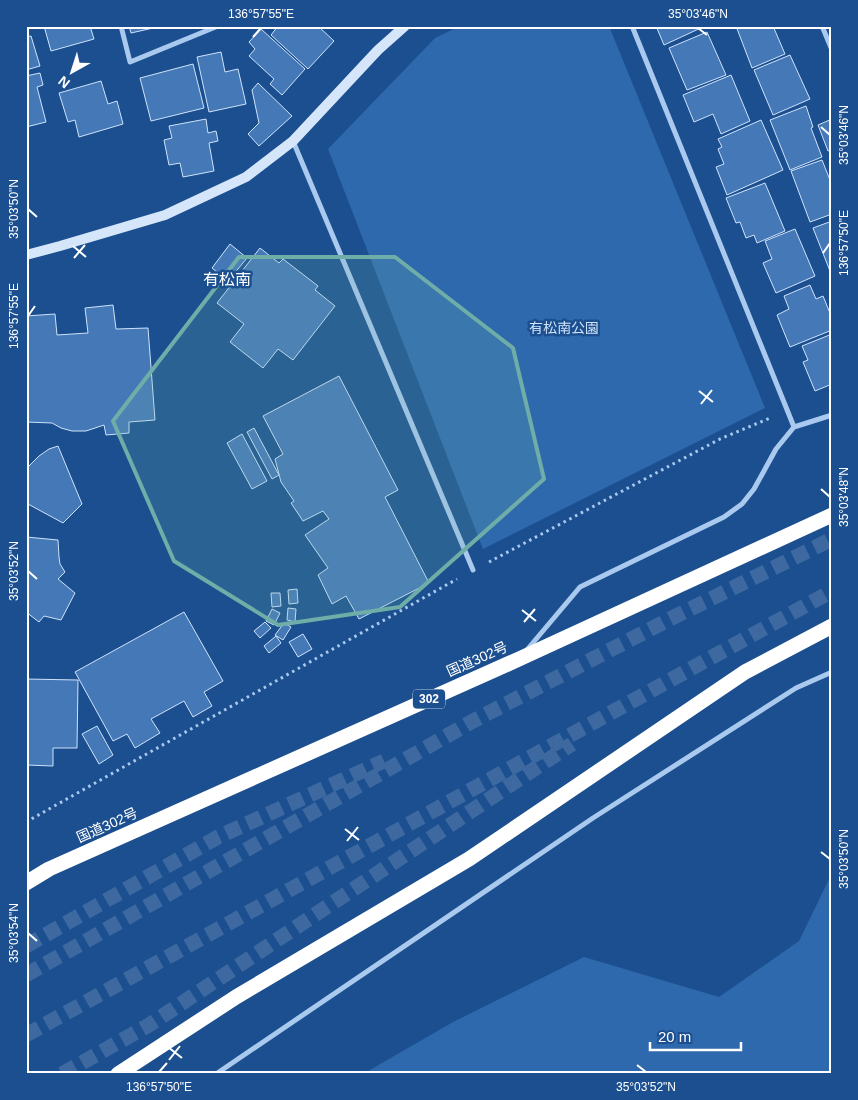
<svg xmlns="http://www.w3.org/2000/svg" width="858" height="1100" font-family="Arial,'Noto Sans JP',sans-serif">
<rect width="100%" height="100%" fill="#1b4f8f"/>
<g fill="#2e69ad">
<path d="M460 26H609L765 408 483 549 328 149 435 38Z"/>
<path d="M832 873V1074H363L453 1022 584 957 719 997 799 941Z"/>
</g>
<g fill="#4478b7" stroke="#cfe3fa">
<path d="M44 26H90L94 39 51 51Z"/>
<path d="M129 26H162L131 33Z"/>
<path d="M278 26H318L334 41 308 69 271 35Z"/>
<path d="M656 26H705L664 45Z"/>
<path d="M736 26H773L785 54 752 68Z"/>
<path d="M261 29 305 69 282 95 270 84 274 79 249 56 255 49 249 42Z"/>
<path d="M707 32 726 75 687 90 669 48Z"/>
<path d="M31 36 40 66 26 70V37Z"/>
<path d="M221 52 225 72 238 69 246 104 209 112 197 57Z"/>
<path d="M790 55 810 99 773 115 754 70Z"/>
<path d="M193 64 204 108 151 121 140 78Z"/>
<path d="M40 73 43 85 37 87 46 122 26 127V76Z"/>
<path d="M731 75 750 121 721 134 713 114 694 122 683 95Z"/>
<path d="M101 81 108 104 117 101 123 124 79 137 75 120 68 122 59 93Z"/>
<path d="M258 83 292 116 259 146 248 134 259 123 252 90Z"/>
<path d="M806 106 813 127 811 128 822 157 790 170 770 120Z"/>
<path d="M206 119 208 133 216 131 218 141 209 143 214 171 183 177 180 163 169 165 164 140 172 138 169 126Z"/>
<path d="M832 119V150L828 151 818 125Z"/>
<path d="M761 120 783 170 727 195 716 167 724 164 718 149 722 147 718 139Z"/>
<path d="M822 160 832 185V214L810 222 791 171Z"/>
<path d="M765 183 785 231 757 243 754 235 746 238 740 222 736 223 726 198Z"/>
<path d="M832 221V270L830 271 813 228Z"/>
<path d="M795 229 815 276 776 293 763 263 772 259 765 241Z"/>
<path d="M230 244 247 258 228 281 212 268Z"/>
<path d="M260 248 279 263 283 259 318 286 315 290 335 306 293 360 278 349 263 368 230 342 244 324 217 303Z"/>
<path d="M810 285 816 299 823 296 832 318V330L790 347 777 315 789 309 784 296Z"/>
<path d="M113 305 116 329 148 328 155 420 129 422V433L106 435 104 425 86 431H72L61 428 52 423 26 422V316L55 314 57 335 88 333 85 308Z"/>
<path d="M832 334V384L815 391 803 362 808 360 802 346Z"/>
<path d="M339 376 398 490 385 497 429 583 359 619 346 596 332 604 318 575 328 568 305 535 329 519 323 511 303 521 291 503 294 501 281 482 275 459 283 454 263 416Z"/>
<path d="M254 428 279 475 272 479 247 432Z"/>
<path d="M242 434 267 481 252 489 227 443Z"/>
<path d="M58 446 82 504 63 523 28 504 26 501V469L39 456 49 449Z"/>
<path d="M26 537 58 540 59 557 60 564 65 572 58 579 75 593 61 620 44 616 39 622 26 612Z"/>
<path d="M297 589 298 603 289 604 288 590Z"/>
<path d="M271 593H280L281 606 272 607Z"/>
<path d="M288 608 296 609 295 622 287 620Z"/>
<path d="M272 609 280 613 274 625 266 621Z"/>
<path d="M184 612 223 681 204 692 212 706 193 717 184 701 151 719 160 733 135 748 127 734 113 741 75 672Z"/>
<path d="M265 622 271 628 260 638 254 631Z"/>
<path d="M284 623 291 627 283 640 275 635Z"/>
<path d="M303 634 312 649 298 657 289 642Z"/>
<path d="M276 636 281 643 269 653 264 646Z"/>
<path d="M26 679 78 680 77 748H53V766L26 765Z"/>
<path d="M97 726 113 755 99 764 82 734Z"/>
</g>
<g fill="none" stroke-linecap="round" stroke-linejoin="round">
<g stroke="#3d69a0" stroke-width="15" stroke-dasharray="15 8" stroke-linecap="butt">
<path d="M26 946 218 837 384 761"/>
<path d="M26 975 473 721 670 619 832 539"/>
<path d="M26 1035 832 591"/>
<path d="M62 1074 149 1025 572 744"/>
</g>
<g stroke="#a9c9ee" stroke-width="3" stroke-dasharray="2.5 4" stroke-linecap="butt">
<path d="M489 562 720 439 770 418"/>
<path d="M26 822 457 579"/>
</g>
<g stroke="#a9c9ee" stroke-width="5">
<path d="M121 26 130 62 218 26"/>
<path d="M632 26 794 427"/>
<path d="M822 26 832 50"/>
<path d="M293 141 473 570"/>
<path d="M526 651 580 587 724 517 742 504 754 489 776 449 794 427 832 415"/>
<path d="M216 1074 593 818 796 688 832 672"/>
</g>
<path stroke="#d6e6fa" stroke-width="10" d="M26 255 60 246 165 215 246 177 293 141 378 50 405 26"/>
<g stroke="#fff" stroke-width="15">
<path d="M26 883 49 869 519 659 832 515"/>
<path d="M118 1074 236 997 469 859 745 672 832 626"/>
</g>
</g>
<path fill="#6fada8" fill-opacity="0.2" stroke="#6fada8" stroke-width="4" stroke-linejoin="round" d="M239 257H395L513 348 544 479 400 607 278 625 174 561 113 421Z"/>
<path fill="none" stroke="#fff" stroke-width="2" d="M698 28 707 35M253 37 261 28M821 127 830 135M28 209 37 217M73 246 86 257M823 253 830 243M74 258 85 245M28 316 35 306M699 391 713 402M701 404 712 390M821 489 830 497M28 571 37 579M522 610 536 621M524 622 535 609M345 829 359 840M347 841 358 827M821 852 830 859M28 933 37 941M168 1047 182 1058M169 1060 180 1046M637 1065 646 1072M159 1072 167 1063"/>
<g text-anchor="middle" stroke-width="5" stroke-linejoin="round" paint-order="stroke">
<rect fill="#1b4f8f" stroke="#bbcadd" stroke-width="1" x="413" y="689.5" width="32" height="19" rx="4"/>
<g font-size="12" font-weight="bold" fill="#fff">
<text x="429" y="703">302</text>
</g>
<g font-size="14" fill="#cfe3fa" stroke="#1b4f8f">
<text x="564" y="333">有松南公園</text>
</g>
<g font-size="14" fill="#fff" stroke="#1b4f8f">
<text transform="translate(477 659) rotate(-24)" y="5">国道302号</text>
<text transform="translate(107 825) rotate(-24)" y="5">国道302号</text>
</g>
<g font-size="16" fill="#fff" stroke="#1b4f8f">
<text x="227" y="285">有松南</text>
</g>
</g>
<rect width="858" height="1100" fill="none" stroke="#1b4f8f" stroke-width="55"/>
<g transform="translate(72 72) rotate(219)" stroke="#1b4f8f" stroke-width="4" paint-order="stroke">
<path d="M0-4L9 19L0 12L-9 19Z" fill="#ffffff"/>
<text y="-8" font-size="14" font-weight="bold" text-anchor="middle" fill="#ffffff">N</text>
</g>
<path d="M650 1042v8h91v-8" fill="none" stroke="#ffffff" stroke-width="2.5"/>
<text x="658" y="1042" font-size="15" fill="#ffffff" stroke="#1b4f8f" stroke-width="4" paint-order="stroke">20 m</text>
<rect x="28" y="28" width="802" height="1044" fill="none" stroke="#fff" stroke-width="2"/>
<g font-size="12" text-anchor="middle" fill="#fff">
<text x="261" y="18">136°57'55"E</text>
<text x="698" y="18">35°03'46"N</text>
<text transform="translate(844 135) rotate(-90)" y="4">35°03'46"N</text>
<text transform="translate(14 209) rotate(-90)" y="4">35°03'50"N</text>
<text transform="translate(844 243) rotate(-90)" y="4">136°57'50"E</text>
<text transform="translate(14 316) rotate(-90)" y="4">136°57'55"E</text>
<text transform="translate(844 497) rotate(-90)" y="4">35°03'48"N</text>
<text transform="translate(14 571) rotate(-90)" y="4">35°03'52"N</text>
<text transform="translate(844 859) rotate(-90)" y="4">35°03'50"N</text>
<text transform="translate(14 933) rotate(-90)" y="4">35°03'54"N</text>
<text x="159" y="1091">136°57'50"E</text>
<text x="646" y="1091">35°03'52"N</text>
</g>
</svg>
